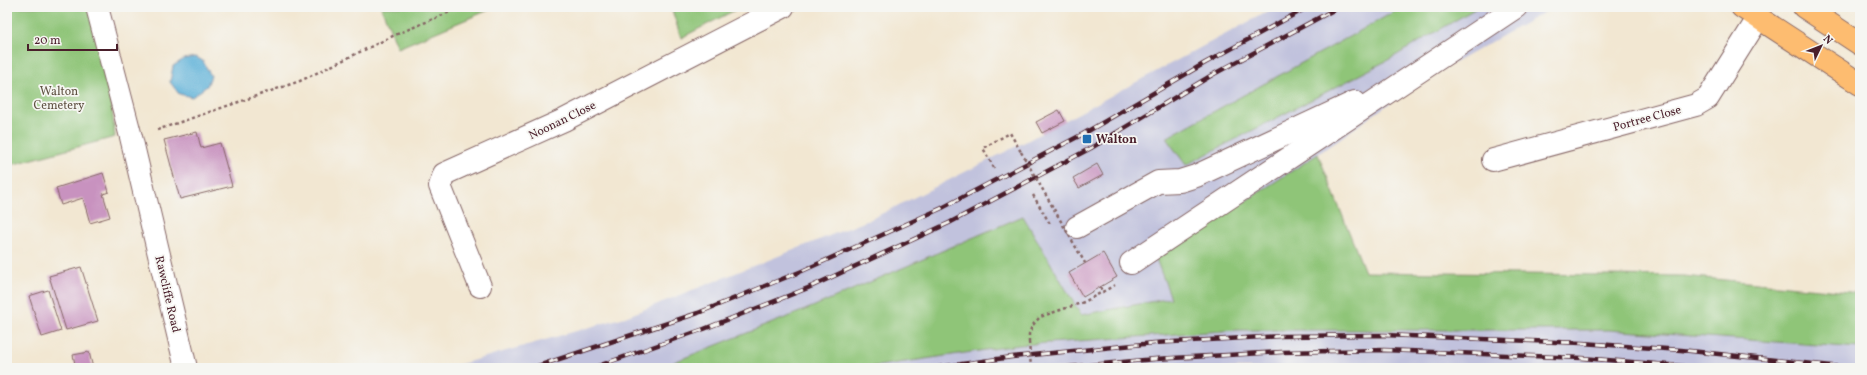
<svg xmlns="http://www.w3.org/2000/svg" width="1867" height="375" font-family="Vollkorn,serif">
<rect width="100%" height="100%" fill="#f6f6f2"/>
<filter id="ink" filterUnits="userSpaceOnUse"><feTurbulence type="fractalNoise" baseFrequency=".025" numOctaves="2"/><feDisplacementMap in="SourceGraphic" scale="8" xChannelSelector="R" yChannelSelector="G"/><feConvolveMatrix kernelMatrix="1 2 1 2 8 2 1 2 1" color-interpolation-filters="sRGB"/></filter>
<filter id="wash" filterUnits="userSpaceOnUse"><feTurbulence type="fractalNoise" baseFrequency=".012" numOctaves="4" result="noise"/><feDisplacementMap in="SourceGraphic" scale="16" xChannelSelector="R" yChannelSelector="G"/><feGaussianBlur stdDeviation="0.9" result="paint"/><feColorMatrix in="noise" values="0 0 0 0 0 0 0 0 0 0 0 0 0 0 0 0 0 1.4 0 .05"/><feComposite in="paint" operator="in"/></filter>
<g filter="url(#wash)">
<rect width="100%" height="100%" fill="#f2e7d2"/>
<g fill="#c1c2dd">
<path d="M1276 7H1403L1166 138 1186 165 1390 59 1478 7H1554L1417 84 1318 154 1156 259 1171 298 1081 315 1022 216 810 308 674 362 676 368H447L625 317 869 220 1025 142Z"/>
<path d="M1237 330H1609L1860 348V368H864L1019 345Z"/>
</g>
<g fill="#8fc578" stroke="#6c7252">
<path d="M7 7H102L115 137 7 166Z"/>
<path d="M381 7H496L398 48Z"/>
<path d="M671 7H741L681 38Z"/>
<path d="M1403 7H1478L1390 59 1186 165 1166 138Z"/>
<path d="M1318 154 1365 272 1684 276 1860 293V348L1609 330H1237L1019 345 864 368H676L674 362 810 308 1023 216 1081 315 1171 298 1156 259Z"/>
</g>
<path fill="#5cb0d8" stroke="#536882" d="M196 57 203 61 211 76 207 86 192 97 179 94 170 82 173 66 184 59Z"/>
<g id="blocks">
<g fill="#c892bf">
<path d="M1059 110 1065 121 1042 133 1036 122Z"/>
<path d="M197 132 201 148 220 143 232 186 180 199 164 140Z"/>
<path d="M1097 164 1103 175 1079 188 1073 178Z"/>
<path d="M103 173 109 192 103 194 110 217 90 223 83 198 61 205 56 188Z"/>
<path d="M1103 253 1117 277 1083 297 1069 273Z"/>
<path d="M81 267 98 321 66 330 49 276Z"/>
<path d="M48 290 61 331 42 337 29 296Z"/>
<path d="M89 352 93 368H76L73 355Z"/>
</g>
</g>
</g>
<g filter="url(#ink)">
<use href="#blocks" fill-opacity="0" stroke="#856565" stroke-width="1"/>
<g fill="none" stroke-linecap="round" stroke-linejoin="round">
<g stroke="#856565" stroke-width="24">
<g id="minor">
<path d="M97 7 131 137 186 368"/>
<path d="M1493 160 1696 105 1708 98 1759 17"/>
<path d="M1077 227 1158 182 1180 181 1196 176 1355 102"/>
<path d="M1131 263 1516 7"/>
<path d="M480 286 440 186 444 174 564 120 783 7"/>
</g>
</g>
<g stroke="#856565" stroke-width="24">
<g id="major">
<path d="M1742 7 1860 84"/>
<path d="M1804 7 1860 44"/>
</g>
</g>
<g stroke="#856565" stroke-width="2.5" stroke-dasharray="3 3" stroke-linecap="butt">
<path d="M157 130 300 81 395 35 462 7"/>
<path d="M994 168 983 148 1010 133 1021 152"/>
<path d="M1033 195 1050 224"/>
<path d="M1100 287 1103 293"/>
<path d="M1029 342V334L1032 326 1040 317 1084 302 1115 285"/>
</g>
<use href="#minor" stroke="#fff" stroke-width="22"/>
<use href="#major" stroke="#fdbc70" stroke-width="22"/>
<g stroke="#4a1f2b" stroke-width="4.5">
<g id="rail">
<path d="M532 368 698 313 802 271 942 208 1083 134 1205 63 1308 7"/>
<path d="M592 368 704 329 808 288 949 223 1091 148 1212 75 1339 7"/>
<path d="M933 368 1012 357 1154 343 1282 336 1384 335 1582 343 1681 350 1851 368"/>
<path d="M1059 368 1155 359 1282 352 1384 350 1582 358 1706 368"/>
</g>
</g>
<use href="#rail" stroke="#f6f6f2" stroke-width="3" stroke-dasharray="9" stroke-linecap="butt"/>
<g stroke="#856565" stroke-width="2.5" stroke-dasharray="3 3" stroke-linecap="butt">
<path d="M1021 152 1085 263"/>
<path d="M1029 342 1031 368"/>
</g>
</g>
</g>
<rect fill="#1f6fb2" stroke="#f6f6f2" stroke-width="1.5" x="1082" y="134" width="10" height="10" rx="2"/>
<g text-anchor="middle" stroke-width="3.5" stroke-linejoin="round" paint-order="stroke">
<g font-size="12" fill="#5f5142" stroke="#f6f6f2">
<text x="59" y="95">Walton<tspan x="59" dy="14">Cemetery</tspan></text>
</g>
<g font-size="12" fill="#4a1f2b" stroke="#f6f6f2">
<text transform="translate(1647 118) rotate(-15)" y="4">Portree Close</text>
<text transform="translate(562 120) rotate(-26)" y="4">Noonan Close</text>
<text transform="translate(168 294) rotate(77)" y="4">Rawcliffe Road</text>
</g>
<g font-size="12" font-weight="bold" fill="#4a1f2b" stroke="#f6f6f2" text-anchor="start">
<text x="1096" y="143">Walton</text>
</g>
</g>
<rect width="1867" height="375" fill="none" stroke="#f6f6f2" stroke-width="24"/>
<g transform="translate(1821 46) rotate(47)" stroke="#f6f6f2" stroke-width="3" paint-order="stroke">
<path d="M0-3L7 15L0 10L-7 15Z" fill="#4a1f2b"/>
<text y="-6" font-size="11" font-weight="bold" text-anchor="middle" fill="#4a1f2b">N</text>
</g>
<path d="M28 44v6h89v-6" fill="none" stroke="#4a1f2b" stroke-width="2"/>
<text x="34" y="44" font-size="12" fill="#4a1f2b" stroke="#f6f6f2" stroke-width="3" paint-order="stroke">20 m</text>
</svg>
